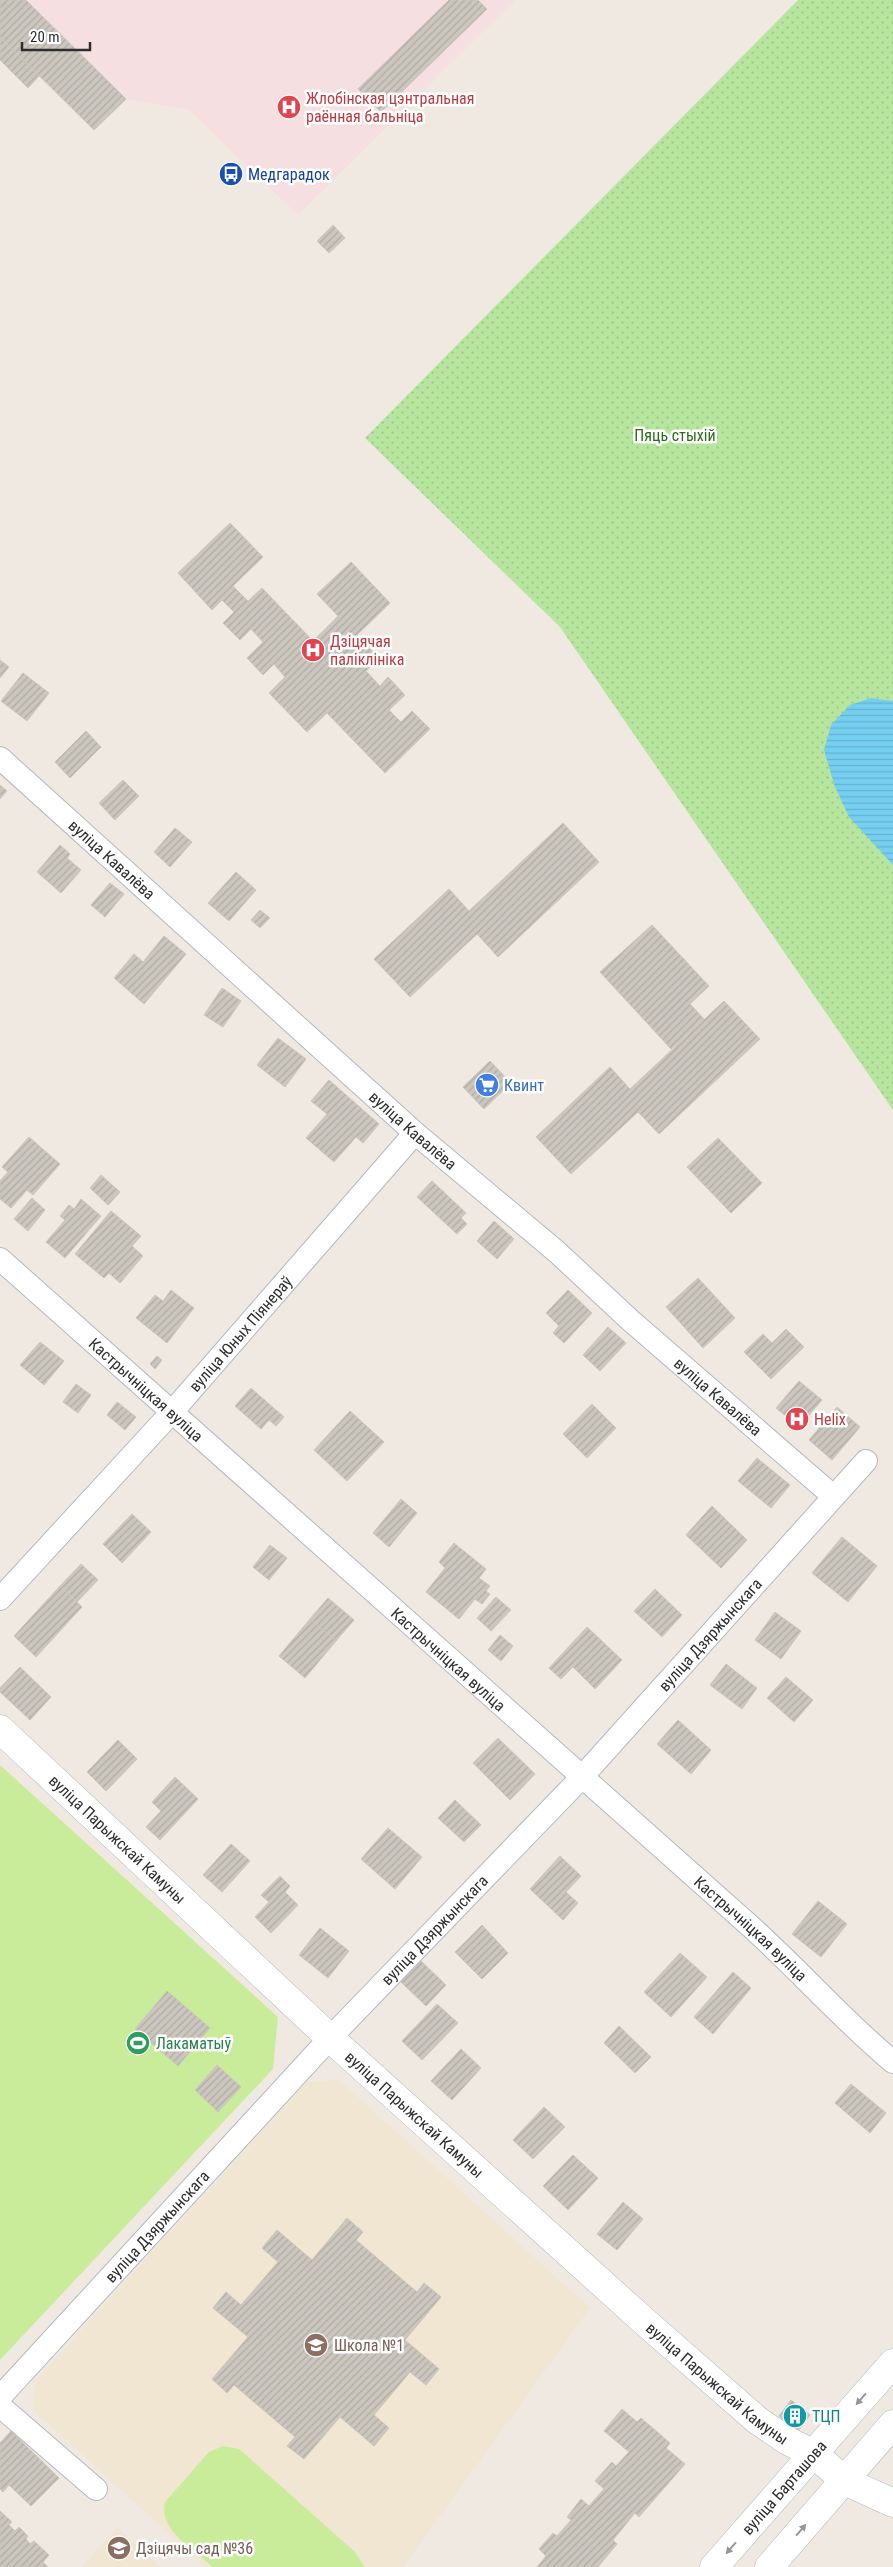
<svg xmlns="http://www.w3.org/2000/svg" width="893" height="2567" font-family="'Roboto Condensed',sans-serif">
<defs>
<pattern id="green-dots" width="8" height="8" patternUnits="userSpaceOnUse" patternTransform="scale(1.25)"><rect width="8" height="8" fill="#b6e59e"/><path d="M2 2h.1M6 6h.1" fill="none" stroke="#9dc588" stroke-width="1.8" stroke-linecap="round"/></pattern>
<pattern id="water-rules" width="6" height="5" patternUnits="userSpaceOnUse" patternTransform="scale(1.25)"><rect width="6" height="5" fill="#75cff0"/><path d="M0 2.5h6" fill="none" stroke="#66b2ce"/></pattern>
<pattern id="building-hatch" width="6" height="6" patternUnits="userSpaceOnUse" patternTransform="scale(1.25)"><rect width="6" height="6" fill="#cbc7bf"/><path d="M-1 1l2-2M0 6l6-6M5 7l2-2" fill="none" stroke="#afaba4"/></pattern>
</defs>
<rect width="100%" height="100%" fill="#efe9e1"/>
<g fill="#f0e6d1">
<path d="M339 2080 590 2308 403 2567H206L33 2410 35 2381 307 2082Z"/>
<path d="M117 2528 160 2567H82Z"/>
</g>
<path fill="#f5dfe0" d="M26 0H515L298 215 189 110 126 99Z"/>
<path fill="url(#green-dots)" d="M798 0H893V1110L560 627 365 438Z"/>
<g fill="#c9ec9a">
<path d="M0 1765 278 2017 273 2069 0 2360Z"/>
<path d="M223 2446 239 2449 354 2551 365 2567H213C194 2550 158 2530 165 2502L209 2452Z"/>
</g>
<path fill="url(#water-rules)" d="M871 698 893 701V865L849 817 835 787 824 750 831 725 850 705Z"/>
<g fill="url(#building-hatch)" stroke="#cbc5ba">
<path d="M0 0H26L126 99 94 130 0 37Z"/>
<path d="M449 0H478L487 9 381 112 358 89Z"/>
<path d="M0 37 39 76 28 88 0 60Z"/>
<path d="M333 225 345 238 329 253 317 241Z"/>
<path d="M230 523 263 557 233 586 248 601 262 588 313 641 338 616 317 594 351 562 390 603 357 635 379 658 366 671 380 686 388 677 405 695 389 710 401 722 412 711 430 729 385 773 327 713 307 732 269 693 285 677 274 664 263 675 247 658 263 642 251 629 240 640 223 623 234 612 222 600 212 610 178 573Z"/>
<path d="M0 660 9 667 0 678Z"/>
<path d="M23 673 49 693 27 721 1 701Z"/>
<path d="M86 731 101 747 70 778 55 762Z"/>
<path d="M123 780 139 796 115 820 99 803Z"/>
<path d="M0 785 7 791 0 799Z"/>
<path d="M563 823 599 862 498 957 477 934 410 997 374 959 449 889 469 911Z"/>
<path d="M175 828 192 842 170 867 154 852Z"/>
<path d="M60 845 70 854 67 858 81 870 61 893 37 872Z"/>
<path d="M236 872 256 890 229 921 208 903Z"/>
<path d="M110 883 124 894 105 917 91 905Z"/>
<path d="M260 910 270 918 260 928 251 920Z"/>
<path d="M652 925 709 986 690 1004 704 1019 671 1049 600 972Z"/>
<path d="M164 936 186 954 144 1004 114 978 134 954 143 962Z"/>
<path d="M222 988 241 1001 223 1027 204 1015Z"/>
<path d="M724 1001 760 1039 659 1134 638 1112 571 1174 536 1137 610 1067 630 1089Z"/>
<path d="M278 1038 306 1059 285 1087 257 1065Z"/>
<path d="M490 1061 511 1083 484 1109 463 1087Z"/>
<path d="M329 1080 379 1124 363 1143 356 1137 334 1162 306 1138 327 1114 311 1101Z"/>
<path d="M29 1137 60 1164 33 1195 27 1190 11 1208 0 1199V1181L8 1172 2 1167Z"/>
<path d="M718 1138 762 1183 731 1213 687 1167Z"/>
<path d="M101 1175 120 1192 108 1205 90 1188Z"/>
<path d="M432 1181 466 1213 461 1218 467 1224 457 1234 417 1197Z"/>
<path d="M32 1198 45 1210 28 1231 14 1219Z"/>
<path d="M81 1199 101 1216 65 1258 46 1242 65 1220 60 1216 69 1205 74 1209Z"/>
<path d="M111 1211 141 1236 132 1246 143 1256 120 1283 109 1273 104 1278 75 1254Z"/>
<path d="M494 1221 514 1239 497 1259 477 1241Z"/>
<path d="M698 1278 735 1318 703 1348 666 1307Z"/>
<path d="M171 1290 194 1308 167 1343 136 1318 155 1295 163 1301Z"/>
<path d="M568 1290 592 1313 564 1343 553 1333 559 1326 546 1313Z"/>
<path d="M608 1327 626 1343 600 1371 583 1355Z"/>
<path d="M786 1329 804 1347 771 1379 744 1352 763 1334 772 1343Z"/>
<path d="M40 1342 64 1361 44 1385 20 1365Z"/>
<path d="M157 1356 162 1360 155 1369 150 1364Z"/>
<path d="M799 1381 822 1400 799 1427 776 1408Z"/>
<path d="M76 1384 91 1395 78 1413 63 1402Z"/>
<path d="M251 1388 284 1417 276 1426 269 1420 261 1429 235 1406Z"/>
<path d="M117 1402 136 1417 125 1430 107 1415Z"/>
<path d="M592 1404 616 1428 587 1458 563 1434Z"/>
<path d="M837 1407 860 1427 832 1460 809 1440Z"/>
<path d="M350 1411 384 1442 347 1481 314 1450Z"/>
<path d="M757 1458 790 1485 771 1508 738 1481Z"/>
<path d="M401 1499 417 1513 389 1547 373 1533Z"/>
<path d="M712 1506 747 1540 721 1568 686 1535Z"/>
<path d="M132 1514 151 1532 122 1563 103 1544Z"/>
<path d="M842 1537 877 1566 848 1602 812 1573Z"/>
<path d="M454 1543 486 1569 479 1578 490 1586 486 1591 490 1594 482 1604 475 1599 459 1619 426 1592 445 1568 439 1562Z"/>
<path d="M270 1545 287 1558 269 1580 253 1567Z"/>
<path d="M81 1564 98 1580 77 1602 60 1586Z"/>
<path d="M60 1586 82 1607 36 1657 14 1636Z"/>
<path d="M655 1589 682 1615 662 1637 634 1611Z"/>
<path d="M496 1597 511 1610 491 1631 477 1618Z"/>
<path d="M328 1598 354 1620 336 1641 310 1619Z"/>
<path d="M775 1612 801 1631 781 1659 755 1640Z"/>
<path d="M310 1619 336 1641 305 1678 279 1656Z"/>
<path d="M587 1627 622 1660 595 1689 573 1667 561 1679 549 1668Z"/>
<path d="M500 1635 513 1646 501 1661 488 1650Z"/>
<path d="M726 1664 757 1688 742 1709 710 1685Z"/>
<path d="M20 1667 51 1697 30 1720 0 1692V1688Z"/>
<path d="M786 1677 813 1700 794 1722 767 1698Z"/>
<path d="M678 1720 711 1750 691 1774 657 1744Z"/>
<path d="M498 1738 535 1774 510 1800 473 1763Z"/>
<path d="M118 1740 137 1759 106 1791 87 1772Z"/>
<path d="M175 1777 198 1799 160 1840 146 1827 161 1811 152 1802Z"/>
<path d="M455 1800 481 1825 464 1842 438 1818Z"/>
<path d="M388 1828 422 1857 395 1889 361 1859Z"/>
<path d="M231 1844 250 1861 222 1892 203 1875Z"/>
<path d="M560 1856 581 1876 566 1892 578 1903 563 1920 530 1889Z"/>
<path d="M280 1876 290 1886 285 1892 298 1905 271 1933 255 1917 269 1902 261 1895Z"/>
<path d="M818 1901 847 1924 821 1957 792 1934Z"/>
<path d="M482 1925 508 1953 482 1979 455 1952Z"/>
<path d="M320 1928 349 1951 328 1978 299 1955Z"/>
<path d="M680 1953 707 1977 671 2017 644 1992Z"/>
<path d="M421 1961 446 1985 426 2006 401 1982Z"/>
<path d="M733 1972 751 1988 713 2034 694 2017Z"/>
<path d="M167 1991 210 2028 178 2066 135 2029Z"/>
<path d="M437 2004 458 2023 422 2060 402 2041Z"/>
<path d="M619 2026 651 2057 635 2073 604 2043Z"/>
<path d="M461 2049 481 2068 452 2100 431 2081Z"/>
<path d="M217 2065 241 2087 218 2112 195 2090Z"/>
<path d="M851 2084 886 2113 870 2133 835 2103Z"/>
<path d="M544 2107 565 2127 533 2159 513 2140Z"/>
<path d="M573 2155 598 2178 568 2210 543 2186Z"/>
<path d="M623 2202 643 2219 617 2250 597 2234Z"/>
<path d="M347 2218 363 2232 356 2240 417 2292 424 2283 441 2297 405 2340 439 2369 426 2385 410 2372 374 2415 389 2428 374 2446 340 2417 304 2459 287 2446 295 2437 234 2385 227 2393 212 2379 248 2337 213 2308 226 2292 241 2305 278 2262 262 2248 277 2230 312 2260Z"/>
<path d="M791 2400 810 2415 798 2431 779 2416Z"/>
<path d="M622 2409 637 2422 641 2418 670 2443 666 2448 685 2464 639 2517 635 2513 613 2540 617 2544 598 2567H537L546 2556 539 2549 553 2533 557 2536 571 2520 567 2517 581 2499 589 2506 604 2489 595 2481 612 2462 616 2466 629 2452 604 2431Z"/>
<path d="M11 2431 59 2478 31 2506 9 2485 3 2492 0 2489V2443Z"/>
<path d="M0 2511 12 2522 9 2525 15 2531 19 2527 28 2536 26 2539 30 2544 34 2541 49 2555 43 2562 48 2567H0Z"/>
</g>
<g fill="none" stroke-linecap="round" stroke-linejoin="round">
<g stroke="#b4b7c1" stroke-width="24">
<g id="minor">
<path id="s1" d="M0 758 415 1133 557 1252 630 1320 833 1496"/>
<path id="s2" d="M0 1259C246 1479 492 1699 740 1917 793 1963 839 2017 893 2062"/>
<path id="s3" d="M0 1599 172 1412 415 1133"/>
<path id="s4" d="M0 2397 330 2038 580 1779 866 1461"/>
<path d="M0 2406 96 2489"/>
</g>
</g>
<g stroke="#b4b7c1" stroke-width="29">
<g id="tertiary">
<path id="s5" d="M0 1729 330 2038 645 2322 757 2420 786 2440 814 2454 845 2481 893 2503"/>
</g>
</g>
<g stroke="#b4b7c1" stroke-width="29">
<g id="secondary">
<path id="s6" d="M714 2567 893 2363"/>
<path d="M769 2567 893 2424"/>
</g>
</g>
<use href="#minor" stroke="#fff" stroke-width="22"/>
<use href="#tertiary" stroke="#fff" stroke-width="28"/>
<use href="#secondary" stroke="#fff" stroke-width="28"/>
</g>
<defs><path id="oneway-solid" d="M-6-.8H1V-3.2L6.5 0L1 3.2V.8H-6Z" transform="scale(1.25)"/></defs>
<g fill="#969696">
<use href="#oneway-solid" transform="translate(861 2399) rotate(131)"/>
<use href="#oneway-solid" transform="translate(801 2530) rotate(-49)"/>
<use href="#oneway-solid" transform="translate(731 2548) rotate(131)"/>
</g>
<defs>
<g id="hospital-disc" transform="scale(1.25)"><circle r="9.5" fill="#e0444e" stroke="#fff"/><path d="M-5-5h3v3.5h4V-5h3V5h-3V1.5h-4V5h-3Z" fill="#fff"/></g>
<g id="bus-disc" transform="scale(1.25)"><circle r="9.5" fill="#1a4fb4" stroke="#fff"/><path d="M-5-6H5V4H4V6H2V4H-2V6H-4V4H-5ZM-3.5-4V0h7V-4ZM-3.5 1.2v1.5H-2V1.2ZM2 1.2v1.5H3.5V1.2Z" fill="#fff"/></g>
<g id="supermarket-disc" transform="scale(1.25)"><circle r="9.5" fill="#3f7fe0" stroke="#fff"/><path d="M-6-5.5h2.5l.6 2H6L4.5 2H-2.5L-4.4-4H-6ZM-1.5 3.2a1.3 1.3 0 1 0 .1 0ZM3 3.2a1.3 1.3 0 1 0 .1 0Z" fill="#fff"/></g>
<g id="stadium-disc" transform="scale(1.25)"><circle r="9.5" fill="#2e9e5b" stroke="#fff"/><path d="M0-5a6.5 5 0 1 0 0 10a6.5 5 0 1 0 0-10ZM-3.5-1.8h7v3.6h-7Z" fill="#fff"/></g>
<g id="school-disc" transform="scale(1.25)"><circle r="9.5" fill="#8d6e63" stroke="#fff"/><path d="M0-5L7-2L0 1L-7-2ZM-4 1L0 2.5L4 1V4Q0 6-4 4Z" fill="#fff"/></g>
<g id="building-disc" transform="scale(1.25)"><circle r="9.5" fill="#0f9aa8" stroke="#fff"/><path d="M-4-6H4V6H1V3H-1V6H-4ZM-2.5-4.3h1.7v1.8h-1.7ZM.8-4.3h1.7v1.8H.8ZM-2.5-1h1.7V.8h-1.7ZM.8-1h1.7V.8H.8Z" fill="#fff"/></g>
</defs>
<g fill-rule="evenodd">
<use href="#hospital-disc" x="289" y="107"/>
<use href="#bus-disc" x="231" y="174"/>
<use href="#hospital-disc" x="313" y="650"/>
<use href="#supermarket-disc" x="487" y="1085"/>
<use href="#hospital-disc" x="797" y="1419"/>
<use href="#stadium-disc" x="138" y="2043"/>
<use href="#school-disc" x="316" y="2345"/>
<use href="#building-disc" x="795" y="2416"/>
<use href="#school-disc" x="119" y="2548"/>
</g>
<g text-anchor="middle" stroke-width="5" stroke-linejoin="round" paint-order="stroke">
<g font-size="16" fill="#be3a42" stroke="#fff" text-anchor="start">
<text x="306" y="104">Жлобінская цэнтральная<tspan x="306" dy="18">раённая бальніца</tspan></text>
<text x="330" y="647">Дзіцячая<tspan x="330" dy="18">паліклініка</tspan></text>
<text x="814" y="1425">Helix</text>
</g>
<g font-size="16" fill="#164399" stroke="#fff" text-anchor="start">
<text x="248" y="180">Медгарадок</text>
</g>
<g font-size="16" fill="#2c6e1b" stroke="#fff">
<text x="675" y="441">Пяць стыхій</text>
</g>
<g font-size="16" fill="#2e2e2e" stroke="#fff">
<text dy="6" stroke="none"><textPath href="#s1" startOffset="151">вуліца Кавалёва</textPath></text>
<text dy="6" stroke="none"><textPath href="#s1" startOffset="556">вуліца Кавалёва</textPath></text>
<text dy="6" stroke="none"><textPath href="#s3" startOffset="358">вуліца Юных Піянераў</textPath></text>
<text dy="6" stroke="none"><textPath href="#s2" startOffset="196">Кастрычніцкая вуліца</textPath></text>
<text dy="6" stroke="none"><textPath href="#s1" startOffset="961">вуліца Кавалёва</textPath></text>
<text dy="6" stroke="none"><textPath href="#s4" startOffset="1042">вуліца Дзяржынскага</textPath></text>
<text dy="6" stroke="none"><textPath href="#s2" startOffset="601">Кастрычніцкая вуліца</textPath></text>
<text dy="6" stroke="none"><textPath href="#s5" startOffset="161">вуліца Парыжскай Камуны</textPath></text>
<text dy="6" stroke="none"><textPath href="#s2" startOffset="1006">Кастрычніцкая вуліца</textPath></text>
<text dy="6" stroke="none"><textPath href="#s4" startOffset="638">вуліца Дзяржынскага</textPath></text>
<text dy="6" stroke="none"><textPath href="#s5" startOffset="566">вуліца Парыжскай Камуны</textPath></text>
<text dy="6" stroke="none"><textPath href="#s4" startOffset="232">вуліца Дзяржынскага</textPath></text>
<text dy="6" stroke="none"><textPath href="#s5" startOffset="971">вуліца Парыжскай Камуны</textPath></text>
<text dy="6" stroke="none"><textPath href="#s6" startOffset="106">вуліца Барташова</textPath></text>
</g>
<g font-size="16" fill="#366cbe" stroke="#fff" text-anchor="start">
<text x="504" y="1091">Квинт</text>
</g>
<g font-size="16" fill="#27864d" stroke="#fff" text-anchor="start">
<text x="156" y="2049">Лакаматыў</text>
</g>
<g font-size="16" fill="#785e54" stroke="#fff" text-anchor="start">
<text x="334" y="2351">Школа №1</text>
<text x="136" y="2554">Дзіцячы сад №36</text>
</g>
<g font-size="16" fill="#0d838f" stroke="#fff" text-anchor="start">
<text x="812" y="2422">ТЦП</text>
</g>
</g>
<path d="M22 42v8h68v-8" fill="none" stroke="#2e2e2e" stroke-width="2.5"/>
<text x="30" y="42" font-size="15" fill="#2e2e2e" stroke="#ffffff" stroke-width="4" paint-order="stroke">20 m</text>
</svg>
